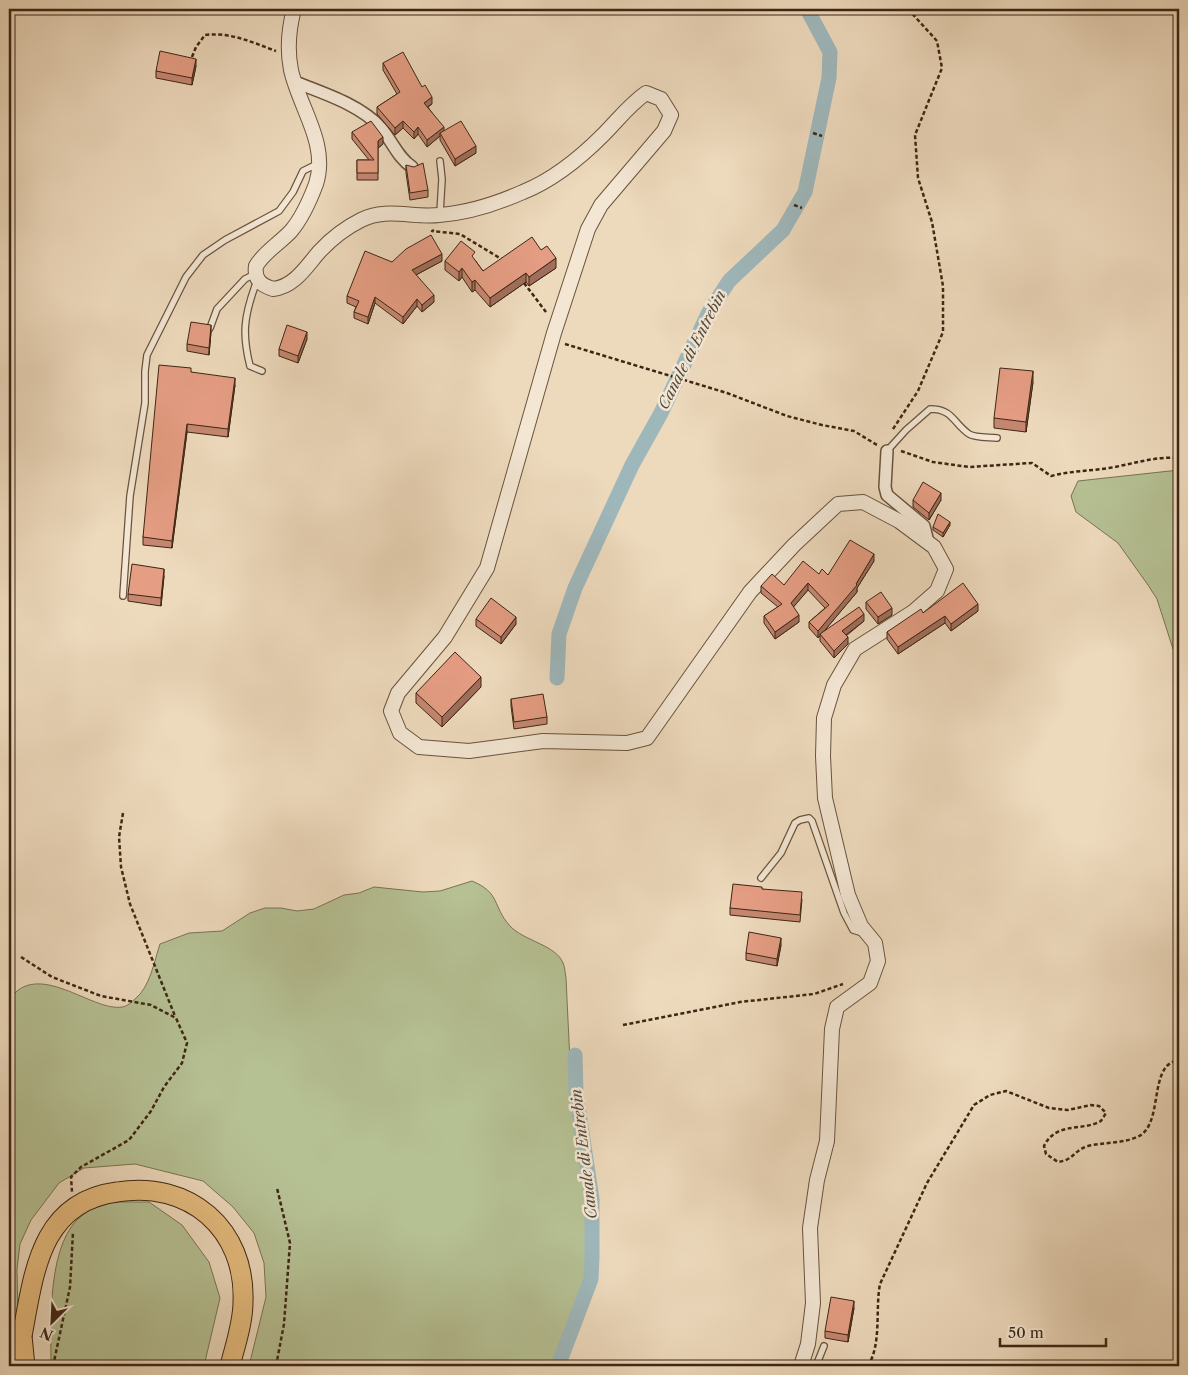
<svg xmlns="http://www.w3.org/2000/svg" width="1188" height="1375" font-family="'Libre Caslon Text',serif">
<rect width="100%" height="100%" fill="#edd9bc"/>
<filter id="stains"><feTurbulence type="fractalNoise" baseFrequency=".004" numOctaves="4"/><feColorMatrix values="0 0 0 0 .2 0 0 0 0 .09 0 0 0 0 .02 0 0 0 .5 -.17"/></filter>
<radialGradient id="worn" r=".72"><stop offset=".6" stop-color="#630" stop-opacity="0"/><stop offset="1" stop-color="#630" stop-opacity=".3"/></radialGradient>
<g fill="#b5c093" stroke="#797353">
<path d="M1179 470V658L1173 649 1157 599 1148 585 1118 543 1076 512 1071 496 1078 481Z"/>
<path d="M472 881C501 893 492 906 510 926 524 941 556 945 563 963 565 967 565 973 566 978L571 1083 584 1163 588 1252 587 1276 583 1294 567 1328 555 1366H249L266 1297 264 1263 254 1233 233 1207 203 1181 135 1164 84 1168 59 1183 31 1220 20 1244 17 1269 19 1366H9V1000C37 958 92 1012 122 1007 126 1007 132 1002 135 999 150 987 154 962 160 944L189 933 222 931 250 913 265 908H281L297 911 314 909 344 895 359 893 374 887 423 892 440 891Z"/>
<path d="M112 1202H149L182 1225 209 1262 220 1298 204 1366H51C51 1325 46 1240 84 1214 91 1208 103 1206 112 1202Z"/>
</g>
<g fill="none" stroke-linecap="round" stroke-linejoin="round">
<g stroke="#9eb7bb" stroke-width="15">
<path d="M557 678 559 634 575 588 632 465 661 413 709 312 729 281 783 230 805 192 829 78 830 52 807 9"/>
<path d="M558 1366 591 1279 592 1256V1199L576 1093 575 1055"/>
</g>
<g stroke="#69533d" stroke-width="8">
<g id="service">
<path d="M440 161 442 179 440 213"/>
<path d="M260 284 255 286C244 317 242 334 250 366L262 371"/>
<path d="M210 328 217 309 245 279 255 274"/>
<path d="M887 451 906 430 930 409C953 409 953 423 969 434 975 438 989 437 997 438"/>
<path d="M123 596 130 496 145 403V371L147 355 186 277 203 255 225 240 279 211 293 192 303 171 317 164"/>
<path d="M761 878 781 853 795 823 800 820 809 818 812 821 844 913 853 930 863 933"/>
<path d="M816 1366 824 1346"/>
</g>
</g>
<g stroke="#69533d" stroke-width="14">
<g id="minor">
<path d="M295 82C323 93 361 105 381 128 392 141 398 158 412 167"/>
<path d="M887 451 885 487 887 495 924 526 928 542"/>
</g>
</g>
<g stroke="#69533d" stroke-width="16">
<path id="tertiary" d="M294 9C289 28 287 50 291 70 299 107 329 144 316 184 310 200 302 218 291 231 280 243 264 252 256 266 254 280 261 285 273 289 294 287 306 267 319 252 331 239 345 228 361 220 386 207 412 218 439 215 467 213 498 203 523 192 553 180 580 158 603 135 617 121 629 105 646 93L661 99 671 115 664 131 601 205 588 229 554 333 487 568 445 637 398 693 391 711 400 733 419 747 469 751 543 741 627 743 647 738 750 592 794 545 838 504 863 502 899 521 934 547 946 569 937 591 913 612 855 649 834 685 824 718 823 756 825 798 848 895 861 926 875 943 878 961 870 983 837 1007 832 1029 827 1141 817 1180 810 1228 813 1303 808 1344 801 1366"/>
</g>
<g stroke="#3d2613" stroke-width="21">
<g id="primary">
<path d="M117 1192C189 1180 246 1229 243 1302 243 1323 235 1346 230 1366"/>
<path d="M22 1336 25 1366"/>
</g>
</g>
<g stroke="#3d2613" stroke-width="2.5" stroke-dasharray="4 2.5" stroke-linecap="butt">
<path d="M192 57 196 47 205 35C231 32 251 42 276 51"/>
<path d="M813 133 822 136"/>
<path d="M794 205 802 208"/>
<path d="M434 230 432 231 460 234 503 260"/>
<path d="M524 283 546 312"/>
<path d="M565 344 727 393 787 416 822 425 854 431 877 445"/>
<path d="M893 429 918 391 943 332V286L932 222 918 178 915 135 942 68 937 41 908 9"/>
<path d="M901 451 933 462 969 467 1032 463 1051 476C1070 471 1089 471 1109 468 1133 464 1155 456 1179 458"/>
<path d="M123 813 119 837 121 867 130 904 175 1016"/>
<path d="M21 957 52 977 101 996 151 1005 176 1018 187 1043 182 1063 164 1087 151 1111 129 1140 81 1167 71 1177 72 1192"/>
<path d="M623 1025 740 1002 814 994 843 984"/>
<path d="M53 1366 70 1287 73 1232"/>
<path d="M276 1366 284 1324 290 1243 277 1188"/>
<path d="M868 1366C882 1343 875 1310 880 1284L927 1183 974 1105 990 1095 1006 1091 1049 1108 1068 1110 1091 1105 1099 1106 1106 1113C1104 1116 1102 1121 1099 1122 1080 1131 1056 1122 1044 1146L1046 1154 1058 1162C1074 1160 1074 1150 1088 1146 1104 1142 1121 1144 1137 1137 1160 1128 1152 1084 1166 1067 1169 1063 1175 1061 1179 1059"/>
</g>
<use href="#service" stroke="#f3e6d3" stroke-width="5.5"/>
<use href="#minor" stroke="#f3e6d3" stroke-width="11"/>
<use href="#tertiary" stroke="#f3e6d3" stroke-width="14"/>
<use href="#primary" stroke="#e6bc7e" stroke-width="19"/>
<g stroke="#3d2613" stroke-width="21" stroke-linecap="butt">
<path id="primary-bridge" d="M22 1336C34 1273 40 1202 117 1192"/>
</g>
<use href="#primary-bridge" stroke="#e6bc7e" stroke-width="19"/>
</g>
<g fill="#c58771" stroke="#3d2613">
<path d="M383 63 432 104 428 107 444 131 476 153 455 166 440 140V136L427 147 418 134 414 139 403 128 395 135 377 114V107L397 94 383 70Z"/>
<path d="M196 66 192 85 156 78V71Z"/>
<path d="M352 132 383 144 378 148V180H357V160H369L352 139Z"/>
<path d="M406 165 428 190V197L410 200 406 173Z"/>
<path d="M541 250 556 268 529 286 526 282 490 307 475 290 472 292 462 277 459 281 445 270V261L475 260 483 271Z"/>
<path d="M442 261 416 275 434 302 422 312 417 306 403 324 375 303 368 324 354 318V312L356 307 347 303V296L392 262Z"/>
<path d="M211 332 209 355 187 351V344Z"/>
<path d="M307 339 298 363 279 356V349Z"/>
<path d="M191 372 235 385 228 437 187 432 172 548 143 545V537Z"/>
<path d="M1033 382 1026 432 994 428V418Z"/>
<path d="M913 500H941L929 520 913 507Z"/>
<path d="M950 525 943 537 933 530V527Z"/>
<path d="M874 561 857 588V592L824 631 864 621 846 636 848 644 834 658 820 641V636L818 638 809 628V622L825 608 808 590 793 607 799 622 775 639 764 623V616L778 607 761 593V586L784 585 819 574 828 575Z"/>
<path d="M164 576 161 606 128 601V594Z"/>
<path d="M866 602 892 615 878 624 866 609Z"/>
<path d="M978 611 951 631 945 623 898 654 887 639V632L923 613Z"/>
<path d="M476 619 516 624 501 644 476 626Z"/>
<path d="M481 687 442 727 416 703V693Z"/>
<path d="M511 699 547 717V724L514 729 511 706Z"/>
<path d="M762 889 802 899 800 922 730 915V908Z"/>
<path d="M781 945 777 966 746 960V953Z"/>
<path d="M854 1308 848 1342 825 1338V1331Z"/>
</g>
<g fill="#a06e5c" stroke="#3d2613">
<path d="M196 59V66L192 85V78Z"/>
<path d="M432 97V104L424 109V103Z"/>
<path d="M403 121V128L395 135V128Z"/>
<path d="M418 127V134L414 139V132Z"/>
<path d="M444 127V134L440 133V136L427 147V140Z"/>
<path d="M383 137V144L378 148V141Z"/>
<path d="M476 146V153L455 166V159Z"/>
<path d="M442 254V261L412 277V270Z"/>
<path d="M556 258V268L529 286V277Z"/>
<path d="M462 268V277L459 281V272Z"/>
<path d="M526 273V282L490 307V298Z"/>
<path d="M475 280V290L472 292V282Z"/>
<path d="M434 295V302L422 312V305Z"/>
<path d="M375 297V303L368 324V317Z"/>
<path d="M417 299V306L403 324V317Z"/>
<path d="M211 325V332L209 355V348Z"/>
<path d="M307 332V339L298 363V356Z"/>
<path d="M1033 371V382L1026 432V422Z"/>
<path d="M235 378V385L228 437V429Z"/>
<path d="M187 424V432L172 548V541Z"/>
<path d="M941 493V500L929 520V513Z"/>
<path d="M950 522V525L943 537V533Z"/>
<path d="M874 554V561L857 588V592L821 635 820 634V636L818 638V631L856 584Z"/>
<path d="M164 569V576L161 606V598Z"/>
<path d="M808 583V590L791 610V603Z"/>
<path d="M978 604V611L951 631V624Z"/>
<path d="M892 608V615L878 624V617Z"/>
<path d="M864 614V621L842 638V631Z"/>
<path d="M799 615V622L775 639V632Z"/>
<path d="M945 616V623L898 654V647Z"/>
<path d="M516 617V624L501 644V637Z"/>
<path d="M848 637V644L834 658V651Z"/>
<path d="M481 677V687L442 727V717Z"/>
<path d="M781 938V945L777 966V959Z"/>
<path d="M854 1301V1308L848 1342V1335Z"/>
</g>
<g fill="#e59d83" stroke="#3d2613">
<path d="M160 51 196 59 192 78 156 71Z"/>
<path d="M403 52 422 87 425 85 432 97 424 103 444 127 427 140 418 127 414 132 403 121 395 128 377 107 400 92 383 63Z"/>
<path d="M371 121 383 137 378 141V173H357V160H374L352 132Z"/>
<path d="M461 121 476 146 455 159 440 133Z"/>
<path d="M423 163 428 190 410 193 406 165 414 167Z"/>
<path d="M431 235 442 254 412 270 434 295 422 305 417 299 403 317 375 297 368 317 354 312 359 301 347 296 365 251 392 262 406 249Z"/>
<path d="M532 237 541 250 547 246 556 258 529 277 526 273 490 298 475 280 472 282 462 268 459 272 445 261 461 241 475 252 472 256 483 271Z"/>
<path d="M191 322 211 325 209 348 187 344Z"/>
<path d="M287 325 307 332 298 356 279 349Z"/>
<path d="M159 365 191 368V372L235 378 228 429 187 424 172 541 143 537Z"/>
<path d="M1000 368 1033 371 1026 422 994 418Z"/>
<path d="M923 482 941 493 929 513 913 500Z"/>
<path d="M938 514 950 522 943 533 933 527Z"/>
<path d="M850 540 874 554 856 584 857 585 818 631 809 622 829 605 808 583 791 603 799 615 775 632 764 616 782 604 761 586 772 574 784 585 803 561 819 574 822 569 828 575Z"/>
<path d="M132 564 164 569 161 598 128 594Z"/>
<path d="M963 583 978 604 951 624 945 616 898 647 887 632 921 609 923 613Z"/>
<path d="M881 592 892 608 878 617 866 602Z"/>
<path d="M491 598 516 617 501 637 476 619Z"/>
<path d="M859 607 864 614 842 631 848 637 834 651 820 634Z"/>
<path d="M455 652 481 677 442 717 416 693Z"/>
<path d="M543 694 547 717 514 722 511 699Z"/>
<path d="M733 884 762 887V889L802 892 800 915 730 908Z"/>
<path d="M749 932 781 938 777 959 746 953Z"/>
<path d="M831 1297 854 1301 848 1335 825 1331Z"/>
</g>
<g text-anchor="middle" stroke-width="5" stroke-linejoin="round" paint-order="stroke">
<g font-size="15" font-style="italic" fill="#554a3d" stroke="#f3e6d3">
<text transform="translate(692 350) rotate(-63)" y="5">Canale di Entrebin</text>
<text transform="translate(584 1154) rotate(-97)" y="5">Canale di Entrebin</text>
</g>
</g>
<rect width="1188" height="1375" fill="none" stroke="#edd9bc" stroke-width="30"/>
<rect x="10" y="10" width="1168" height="1355" fill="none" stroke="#3d2613" stroke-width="2.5"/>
<rect x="15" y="15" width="1158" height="1345" fill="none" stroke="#3d2613"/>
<g transform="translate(52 1322) rotate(204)" stroke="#f3e6d3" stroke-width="4" paint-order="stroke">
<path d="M0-4L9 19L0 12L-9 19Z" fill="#3d2613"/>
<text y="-8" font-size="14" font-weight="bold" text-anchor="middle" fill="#3d2613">N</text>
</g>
<path d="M1000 1338v8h106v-8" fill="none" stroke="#3d2613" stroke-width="2.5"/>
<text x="1008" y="1338" font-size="15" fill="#3d2613" stroke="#f3e6d3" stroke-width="4" paint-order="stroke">50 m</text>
<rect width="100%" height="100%" filter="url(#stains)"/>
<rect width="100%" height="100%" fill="url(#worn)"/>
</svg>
